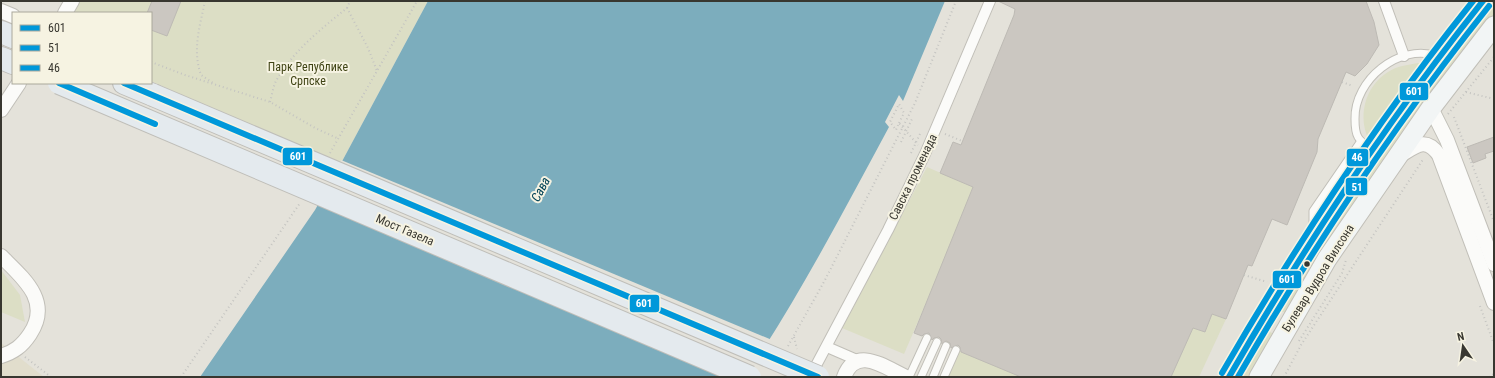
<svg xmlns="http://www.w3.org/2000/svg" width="1495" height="378" font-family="'Roboto Condensed',sans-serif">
<rect width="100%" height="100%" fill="#e4e2da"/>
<path fill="#e1ddcc" d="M1 343 20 358 44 377H1Z"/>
<g fill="#dcdec5">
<path d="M80 1H428L339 167 151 81V13H73Z"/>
<path d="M1483 1H1494V26L1294 314 1268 309Z"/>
<path d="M1418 63H1427L1370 142C1357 118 1364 87 1388 72 1397 66 1407 65 1418 63Z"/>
<path d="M927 167 973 187 948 252 904 354 842 328Z"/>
<path d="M1 270 20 295 25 322 1 312Z"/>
<path d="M1212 314 1226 319 1199 377H1171L1193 328 1205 332Z"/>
<path d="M1266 330 1274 334 1250 377H1240Z"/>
<path d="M959 351 1021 377H947Z"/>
</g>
<path fill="#7cadbd" d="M428 1H945L903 101 899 95 885 122 889 127C843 212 799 297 745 377H200L315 210 339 167Z"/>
<path fill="#e4e2da" d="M341 160 772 340 748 377 321 195Z"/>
<g fill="#cbc7c1" stroke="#bdbab4">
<path d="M152 1H181L167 36 151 30V13H147Z"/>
<path d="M998 1H1366L1374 22 1379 45 1367 64 1355 76 1346 72 1318 139 1317 152 1287 225 1272 219 1252 266 1248 265 1226 319 1212 314 1205 332 1193 328 1171 377H1021L961 352 960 347 958 345 951 348 950 343 946 341 942 344 941 339 939 337 934 338 932 340 929 333 924 334 922 336 914 333 973 187 940 173 953 142 961 145 1014 15 1015 9Z"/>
<path d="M1494 137V151L1485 154 1486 158 1473 163 1467 147Z"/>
</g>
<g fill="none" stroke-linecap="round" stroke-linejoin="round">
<g stroke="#c1bfb8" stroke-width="9">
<g id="service">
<path d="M1370 151C1366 146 1361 142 1358 137 1355 132 1355 125 1355 119 1354 80 1399 43 1437 56"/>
<path d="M1313 228V211L1361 141"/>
<path d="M909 377 927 338"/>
<path d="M921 377 937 342"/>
<path d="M933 377 946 346"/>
<path d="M944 377 956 350"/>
</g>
</g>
<g stroke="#c1bfb8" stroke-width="12">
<g id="pedestrian">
<path d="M1384 1 1404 56"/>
<path d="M827 347 857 360"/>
<path d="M811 375 888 230 925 154 990 1"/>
</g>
</g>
<g stroke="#c1bfb8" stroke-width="16">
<g id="minor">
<path d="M1 11 13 16"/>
<path d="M65 13 72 1"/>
<path d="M1431 108 1447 140 1494 264"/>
<path d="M1 110 19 83"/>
<path d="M1401 155C1417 145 1426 137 1439 155L1494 303"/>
<path d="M1 256C23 278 52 301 30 334 22 346 14 352 1 356"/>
<path d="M844 377C856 345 884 367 906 377"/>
</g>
</g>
<g stroke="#c1bfb8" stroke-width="21">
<g id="secondary">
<path d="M1229 377C1304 245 1387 118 1483 1"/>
<path d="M1259 377 1327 259 1431 108 1494 26"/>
</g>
</g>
<g stroke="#bfbeb9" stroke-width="24">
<g id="trunk">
<path d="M1 32 13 37"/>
<path d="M1 58 13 63"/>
<path d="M124 83 153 95"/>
</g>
</g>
<g stroke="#c4c4c1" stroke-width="2" stroke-dasharray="1 3" stroke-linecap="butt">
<path d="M205 1C200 26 192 50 201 75L213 83"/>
<path d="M347 8 350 1"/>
<path d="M151 62 185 75 270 102 315 128 339 139"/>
<path d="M1342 82 1353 86"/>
<path d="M1466 92 1494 99"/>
<path d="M270 102C272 95 273 87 276 81 293 51 321 29 347 8L368 48 377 71"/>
<path d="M1448 114 1494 57"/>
<path d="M1454 117 1494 222"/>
<path d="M899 123 904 113 899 104 890 122 896 130 899 123 918 145"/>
<path d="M945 134 962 141"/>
<path d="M901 142 912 119"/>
<path d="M330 153 417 1"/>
<path d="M911 153 920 134"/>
<path d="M1244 275 1267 282"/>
<path d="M1480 306 1494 344"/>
<path d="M794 337 797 349"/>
<path d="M1299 341 1342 273 1346 260"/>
<path d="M788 346 825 280 915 103 956 1"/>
<path d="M25 357 51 377"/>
<path d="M181 377 300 203"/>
<path d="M1284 377 1301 345 1424 158"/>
<path d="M1489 377 1494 374"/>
</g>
<use href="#service" stroke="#fbfbf9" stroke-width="7"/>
<use href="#pedestrian" stroke="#fbfbf9" stroke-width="10"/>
<use href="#minor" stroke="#fbfbf9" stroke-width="14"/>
<use href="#secondary" stroke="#f2f5f5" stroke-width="19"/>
<use href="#trunk" stroke="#e4eaee" stroke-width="22"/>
<g stroke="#bfbeb9" stroke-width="24" stroke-linecap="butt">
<g id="trunk-bridge">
<path d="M59 83 750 377"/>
<path d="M153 95 818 377"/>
</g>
</g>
<use href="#trunk-bridge" stroke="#e4eaee" stroke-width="22"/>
<g stroke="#f6f3e2" stroke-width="9">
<g id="bus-1">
<path d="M59 83 155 124"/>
<path d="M124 83 818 377"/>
<path d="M1229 377C1305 245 1388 120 1483 1"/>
</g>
</g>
<g stroke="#f6f3e2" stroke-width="9">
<path id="bus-2" d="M1238 377C1313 247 1396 123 1489 6"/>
</g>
<g stroke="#f6f3e2" stroke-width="9">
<path id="bus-3" d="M1222 373C1297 243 1379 118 1473 1"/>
</g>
<use href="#bus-1" stroke="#0098da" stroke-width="6"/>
<use href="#bus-2" stroke="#0098da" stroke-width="6"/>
<use href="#bus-3" stroke="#0098da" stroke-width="6"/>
</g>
<circle fill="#383730" stroke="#f6f3e2" stroke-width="1.5" cx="1307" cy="264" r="3.5"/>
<g text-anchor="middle" stroke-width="4" stroke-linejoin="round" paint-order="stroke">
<g font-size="12" fill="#3f4314" stroke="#f6f3e2">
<text x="308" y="71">Парк Републике<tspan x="308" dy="14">Српске</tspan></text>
</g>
<g font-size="12" fill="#383730" stroke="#f6f3e2">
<text transform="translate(913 177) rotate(-64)" y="4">Савска променада</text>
<text transform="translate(405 230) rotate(23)" y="4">Мост Газела</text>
<text transform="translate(1318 278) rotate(-58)" y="4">Булевар Вудроа Вилсона</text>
</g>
<g font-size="13" font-style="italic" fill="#004256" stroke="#f6f3e2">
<text transform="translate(540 189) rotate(-62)" y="5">Сава</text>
</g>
</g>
<g stroke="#f6f3e2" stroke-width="1.5">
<rect x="1399" y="82" width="30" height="19" rx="4" fill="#0098da"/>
<rect x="282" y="147" width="31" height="19" rx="4" fill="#0098da"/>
<rect x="1346" y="148" width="23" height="19" rx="4" fill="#0098da"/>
<rect x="1345" y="177" width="23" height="19" rx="4" fill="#0098da"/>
<rect x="1272" y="270" width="30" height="19" rx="4" fill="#0098da"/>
<rect x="629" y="294" width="31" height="19" rx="4" fill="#0098da"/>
</g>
<g font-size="11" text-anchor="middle" font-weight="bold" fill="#fff">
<text x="1414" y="95">601</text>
<text x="298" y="160">601</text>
<text x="1357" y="161">46</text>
<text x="1357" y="191">51</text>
<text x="1287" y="283">601</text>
<text x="644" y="307">601</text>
</g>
<rect width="1495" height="378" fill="none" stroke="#383730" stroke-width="4"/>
<rect x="12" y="12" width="140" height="72" fill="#f6f3e2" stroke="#aaa89b"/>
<rect x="20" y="25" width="20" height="6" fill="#0098da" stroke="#aaa89b"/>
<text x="48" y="32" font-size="12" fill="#383730">601</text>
<rect x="20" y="45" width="20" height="6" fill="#0098da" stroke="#aaa89b"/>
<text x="48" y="52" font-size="12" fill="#383730">51</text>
<rect x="20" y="65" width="20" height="6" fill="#0098da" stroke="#aaa89b"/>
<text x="48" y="72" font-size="12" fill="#383730">46</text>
<g transform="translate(1463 346) rotate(347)" stroke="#f6f3e2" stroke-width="3" paint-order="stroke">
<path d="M0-3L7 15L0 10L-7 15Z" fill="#383730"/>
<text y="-6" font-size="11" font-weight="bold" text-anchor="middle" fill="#383730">N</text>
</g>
</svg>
